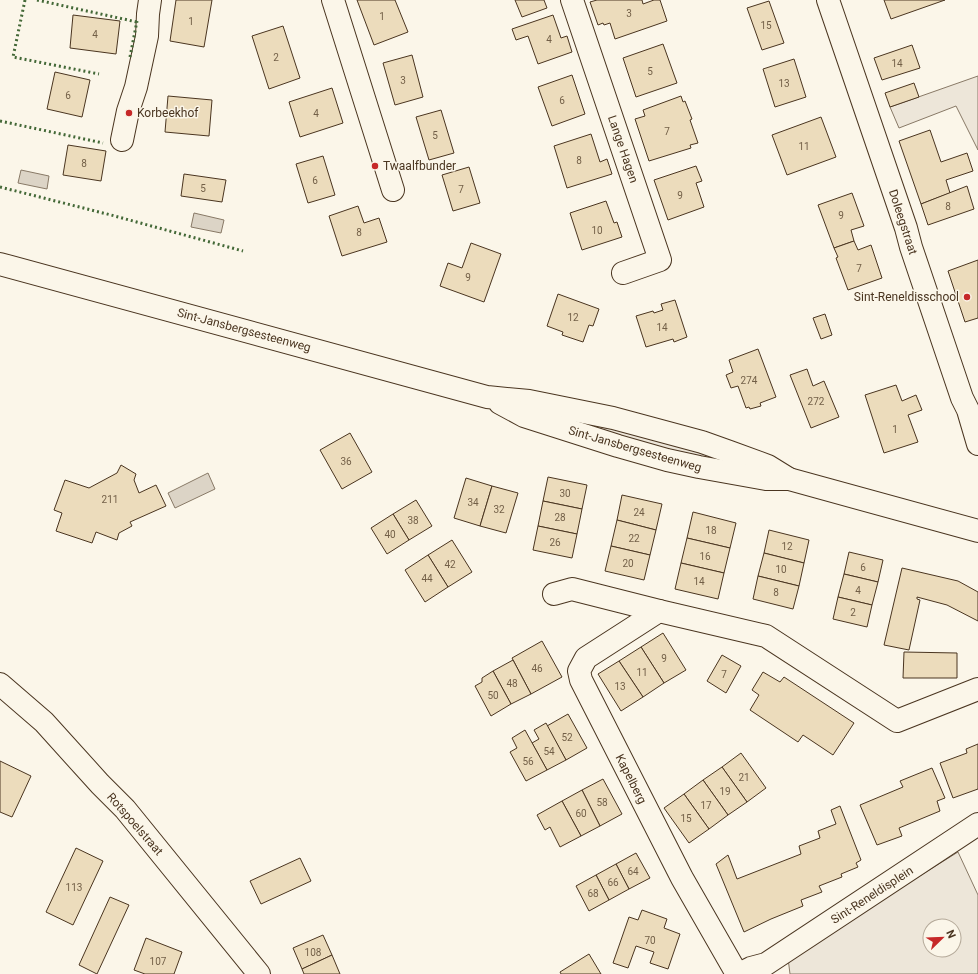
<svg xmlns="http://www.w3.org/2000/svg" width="978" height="974" font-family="Roboto,sans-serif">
<rect width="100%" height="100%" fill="#fbf6e9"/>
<g fill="#ede6d9" stroke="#887966" fill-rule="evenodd">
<path d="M978 76V150L956 106 899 128 890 107Z"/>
<path d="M553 411 755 468 615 439Z"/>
<path d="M958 852 978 895V974H790L788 958ZM930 926H954V950H930Z"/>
</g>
<g fill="#dcd4c6" stroke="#887966">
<path d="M21 170 49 176 47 189 18 183Z"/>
<path d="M194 213 224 220 221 233 191 227Z"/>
<path d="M208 473 215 489 175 508 168 493Z"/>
</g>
<g fill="#ecdcbc" stroke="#4a3520">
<path d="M176 0H212L204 47 170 41Z"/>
<path d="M357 0H395L408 32 374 45Z"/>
<path d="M515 0H544L547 8 522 17Z"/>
<path d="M597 0H642L643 4 654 0H660L667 21 615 39 610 23 604 25 603 23 598 25 590 2Z"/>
<path d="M884 0H945L891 19Z"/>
<path d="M769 1 784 43 762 50 747 8Z"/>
<path d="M73 15 120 21 116 54 70 48Z"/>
<path d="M553 15 561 38 567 36 572 52 538 64 528 36 516 40 512 29Z"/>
<path d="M283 26 300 78 269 89 252 36Z"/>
<path d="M663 44 677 83 636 97 623 58Z"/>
<path d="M912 45 920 68 882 80 874 58Z"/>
<path d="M412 55 423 97 395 105 383 63Z"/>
<path d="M794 59 806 97 775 107 763 69Z"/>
<path d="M55 72 90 80 82 117 47 109Z"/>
<path d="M572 75 585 114 552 126 538 87Z"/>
<path d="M914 83 919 97 890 107 885 93Z"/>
<path d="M332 88 343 123 300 137 289 102Z"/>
<path d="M168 96 212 100 209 136 165 132Z"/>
<path d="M681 96 683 102 685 101 692 119 690 120 698 143 690 145 691 148 649 161 635 119 645 116 643 110Z"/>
<path d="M441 110 454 153 429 160 416 117Z"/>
<path d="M821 117 836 157 787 175 772 135Z"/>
<path d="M930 130 941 162 967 153 973 171 946 180 950 193 921 204 899 141Z"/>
<path d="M591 134 600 162 607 159 612 174 567 188 554 146Z"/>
<path d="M68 145 106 151 101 181 63 175Z"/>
<path d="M323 156 335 195 308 203 296 164Z"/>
<path d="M696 166 702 181 696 183 704 207 668 220 654 180Z"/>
<path d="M469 167 480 203 453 211 442 175Z"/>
<path d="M184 174 226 180 222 202 181 196Z"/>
<path d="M967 186 974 209 928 225 921 204Z"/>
<path d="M852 193 864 226 851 230 854 241 834 248 818 205Z"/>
<path d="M606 201 614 223 617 222 622 237 582 250 570 213Z"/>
<path d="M358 206 364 223 379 218 387 242 342 256 329 216Z"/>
<path d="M854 241 858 250 871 245 882 278 848 290 836 258 838 257 834 248Z"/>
<path d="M471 243 501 254 484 302 440 286 448 263 462 268Z"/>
<path d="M978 260V318L965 322 948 271Z"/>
<path d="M558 294 599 309 593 326 589 325 583 342 562 335 563 332 547 326Z"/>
<path d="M675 300 687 337 674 342 673 339 646 347 636 316 653 311 654 313 663 310 661 304Z"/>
<path d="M825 314 832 335 821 339 813 318Z"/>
<path d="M758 349 776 397 760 403 761 406 750 409 749 407 746 408 738 386 731 388 726 375 733 372 729 360Z"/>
<path d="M807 369 813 386 824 381 839 417 811 428 790 375Z"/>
<path d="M896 385 902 401 916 395 922 410 908 415 918 442 884 453 865 395Z"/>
<path d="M350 433 372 472 342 489 320 450Z"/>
<path d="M121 465 136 474 134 480 139 493 156 485 166 506 130 522 132 526 119 533 117 540 96 532 92 543 56 531 62 513 54 510 65 480 89 488 117 473Z"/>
<path d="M548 477 587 485 582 509 543 501Z"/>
<path d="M466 478 492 486 480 526 454 518Z"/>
<path d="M492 486 518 493 506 533 480 526Z"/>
<path d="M622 495 662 504 656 530 617 520Z"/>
<path d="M416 500 432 526 409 540 393 514Z"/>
<path d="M543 501 582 509 577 534 538 526Z"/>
<path d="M693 512 736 523 730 548 687 538Z"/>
<path d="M393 514 409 540 387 554 371 528Z"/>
<path d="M617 520 656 530 650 555 611 546Z"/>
<path d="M538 526 577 534 572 558 533 550Z"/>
<path d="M769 530 809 540 804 563 764 553Z"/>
<path d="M687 538 730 548 724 573 681 563Z"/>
<path d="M452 540 472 572 448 587 428 555Z"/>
<path d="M611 546 650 555 644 580 605 571Z"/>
<path d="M849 552 883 560 878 582 844 574Z"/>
<path d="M764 553 804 563 799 586 758 576Z"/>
<path d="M428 555 448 587 425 602 405 570Z"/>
<path d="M681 563 724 573 718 599 675 589Z"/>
<path d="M902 568 958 581 978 592V621L947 605 917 597V599L920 600 909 650 884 645Z"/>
<path d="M844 574 878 582 872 605 838 597Z"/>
<path d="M758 576 799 586 793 609 753 599Z"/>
<path d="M838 597 872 605 867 627 833 619Z"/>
<path d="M663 633 686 670 664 683 641 647Z"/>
<path d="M542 641 562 677 531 694 512 658Z"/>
<path d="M641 647 664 683 643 697 619 661Z"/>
<path d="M904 652 957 653V678H903Z"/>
<path d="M722 655 741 666 726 693 707 681Z"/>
<path d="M513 660 531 694 511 704 493 671Z"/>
<path d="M619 661 643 697 621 711 598 674Z"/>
<path d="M493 671 511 704 491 716 475 686 482 682V678Z"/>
<path d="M763 672 780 682 784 677 854 723 833 755 803 735 798 742 750 710 759 695 752 690Z"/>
<path d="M568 714 587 748 566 760 547 726Z"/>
<path d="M546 723 566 760 547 770 532 743 539 739 534 730Z"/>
<path d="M525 730 547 770 526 781 510 752 517 748 512 738Z"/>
<path d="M978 744V789L953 798 940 763 967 753 966 749Z"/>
<path d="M741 753 766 788 747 802 722 767Z"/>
<path d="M0 761 31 776 12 817 0 812Z"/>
<path d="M722 767 747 802 728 815 703 780Z"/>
<path d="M932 768 945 798 937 801 940 811 899 828 902 836 877 845 860 805 903 787 900 781Z"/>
<path d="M603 779 622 814 600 826 582 790Z"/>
<path d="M703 780 728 815 709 829 684 794Z"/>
<path d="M582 790 600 826 581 836 562 801Z"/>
<path d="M684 794 709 829 689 843 664 808Z"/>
<path d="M562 801 581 836 560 847 550 827 545 830 537 815Z"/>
<path d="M840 806 861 860 856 863 858 867 841 874 842 877 819 886 822 892 801 900 803 906 771 919 744 932 716 864 728 855 737 879 801 854 799 846 820 838 818 831 836 824 831 810Z"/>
<path d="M76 848 103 861 73 925 46 912Z"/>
<path d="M636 853 650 878 629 889 616 864Z"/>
<path d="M300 858 311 881 261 904 250 881Z"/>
<path d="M616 864 629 889 609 900 596 875Z"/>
<path d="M596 875 609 900 589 911 576 886Z"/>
<path d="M110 897 129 905 97 974 79 965Z"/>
<path d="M642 910 667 919 664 928 680 934 668 969 650 963 654 952 636 946 628 968 613 963 629 917 638 920Z"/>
<path d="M323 935 332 955 302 969 293 948Z"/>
<path d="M146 938 182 952 174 974H145L134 970Z"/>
<path d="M589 954 601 974H561L560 972Z"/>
<path d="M332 955 340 974H304L302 969Z"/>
</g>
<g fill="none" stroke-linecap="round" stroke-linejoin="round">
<g stroke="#4a3520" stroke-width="24">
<g id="minor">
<path d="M333 0 393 190"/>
<path d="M572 0 660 260 623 273"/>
<path d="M828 0 906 228 911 247 962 398 968 410 978 444"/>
<path d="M122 140 128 111 136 87 147 36 148 14 150 0"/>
<path d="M554 594 572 589 659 611 586 658 579 671 581 680 682 878 737 974"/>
<path d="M659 611 766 636 897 721 978 689"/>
<path d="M0 684 44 722 100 784 125 809 259 974"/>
<path d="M739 974 751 968 766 964 978 824"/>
</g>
</g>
<g stroke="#4a3520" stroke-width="24">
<g id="major">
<path d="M0 264 487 397 529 401 613 418 702 442 730 452 768 466 789 479"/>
<path d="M500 403 524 416 618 446 667 460 699 467 766 479H789L978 531"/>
</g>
</g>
<use href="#minor" stroke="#fbf6e9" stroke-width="22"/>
<use href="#major" stroke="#fbf6e9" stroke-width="22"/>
<g stroke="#436837" stroke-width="3" stroke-dasharray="2 3" stroke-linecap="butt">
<path d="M25 0 13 57 99 74"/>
<path d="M37 0 137 22"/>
<path d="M130 57 137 21"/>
<path d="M0 121 103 143"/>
<path d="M0 187 111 215 243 251"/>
</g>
</g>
<g fill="#c62828" stroke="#fbf6e9" stroke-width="1.5">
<circle cx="129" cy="113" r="4"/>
<circle cx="375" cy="166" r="4"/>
<circle cx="967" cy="297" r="4"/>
</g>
<g text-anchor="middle" stroke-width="3" stroke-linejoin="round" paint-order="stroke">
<g font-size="10" fill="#725f47">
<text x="629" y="17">3</text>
<text x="382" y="20">1</text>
<text x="191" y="25">1</text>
<text x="766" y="29">15</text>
<text x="95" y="38">4</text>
<text x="549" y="43">4</text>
<text x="276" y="61">2</text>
<text x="897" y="67">14</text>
<text x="650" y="75">5</text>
<text x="403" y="84">3</text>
<text x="784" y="87">13</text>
<text x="68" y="99">6</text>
<text x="562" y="104">6</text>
<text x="316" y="117">4</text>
<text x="667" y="135">7</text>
<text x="435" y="139">5</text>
<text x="804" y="150">11</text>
<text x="579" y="164">8</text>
<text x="84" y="167">8</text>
<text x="315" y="184">6</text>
<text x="203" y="192">5</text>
<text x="461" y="193">7</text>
<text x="680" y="199">9</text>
<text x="948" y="210">8</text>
<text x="841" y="219">9</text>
<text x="597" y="234">10</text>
<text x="359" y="236">8</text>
<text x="859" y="272">7</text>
<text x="468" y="281">9</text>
<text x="573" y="321">12</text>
<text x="662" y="331">14</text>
<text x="749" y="384">274</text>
<text x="816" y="405">272</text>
<text x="895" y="433">1</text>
<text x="346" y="465">36</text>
<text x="565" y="497">30</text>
<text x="110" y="503">211</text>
<text x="473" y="506">34</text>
<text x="499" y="513">32</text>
<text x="639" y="516">24</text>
<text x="560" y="521">28</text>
<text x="413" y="524">38</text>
<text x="711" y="534">18</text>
<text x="390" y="538">40</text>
<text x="634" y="542">22</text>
<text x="555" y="546">26</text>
<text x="787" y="550">12</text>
<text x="705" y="560">16</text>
<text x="628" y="567">20</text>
<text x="450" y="568">42</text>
<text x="863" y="571">6</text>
<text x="781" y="573">10</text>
<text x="427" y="582">44</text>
<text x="699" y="585">14</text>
<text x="858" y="594">4</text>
<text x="776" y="596">8</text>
<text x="853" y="616">2</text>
<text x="664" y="662">9</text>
<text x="537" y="672">46</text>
<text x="642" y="676">11</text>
<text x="724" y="678">7</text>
<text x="512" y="687">48</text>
<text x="620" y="690">13</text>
<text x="493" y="699">50</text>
<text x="567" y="741">52</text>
<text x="549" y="755">54</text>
<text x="528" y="765">56</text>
<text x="744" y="781">21</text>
<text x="725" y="795">19</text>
<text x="602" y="806">58</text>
<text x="706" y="809">17</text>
<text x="581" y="817">60</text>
<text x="686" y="822">15</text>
<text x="633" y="875">64</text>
<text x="613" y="886">66</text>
<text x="74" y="891">113</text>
<text x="593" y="897">68</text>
<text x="650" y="944">70</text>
<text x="313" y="956">108</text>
<text x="158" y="965">107</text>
</g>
<g font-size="12" fill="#4a3520" stroke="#fbf6e9" text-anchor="start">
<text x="137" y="117">Korbeekhof</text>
<text x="383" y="170">Twaalfbunder</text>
<text x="959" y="301" text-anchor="end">Sint-Reneldisschool</text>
</g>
<g font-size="12" fill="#4a3520" stroke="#fbf6e9">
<text transform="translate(623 149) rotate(71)" y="4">Lange Hagen</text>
<text transform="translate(903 222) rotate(72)" y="4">Doleegstraat</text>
<text transform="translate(244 330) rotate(15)" y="4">Sint-Jansbergsesteenweg</text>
<text transform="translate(635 449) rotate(16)" y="4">Sint-Jansbergsesteenweg</text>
<text transform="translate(631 779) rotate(63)" y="4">Kapelberg</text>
<text transform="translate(135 824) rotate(49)" y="4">Rotspoelstraat</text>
<text transform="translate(872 895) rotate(-33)" y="4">Sint-Reneldisplein</text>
</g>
</g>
<g transform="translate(942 938) rotate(67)"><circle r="19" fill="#fbf6e9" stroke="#b4a999"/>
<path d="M0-3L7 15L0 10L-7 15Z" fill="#c62828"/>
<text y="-6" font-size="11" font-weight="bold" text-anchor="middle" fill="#4a3520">N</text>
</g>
</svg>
